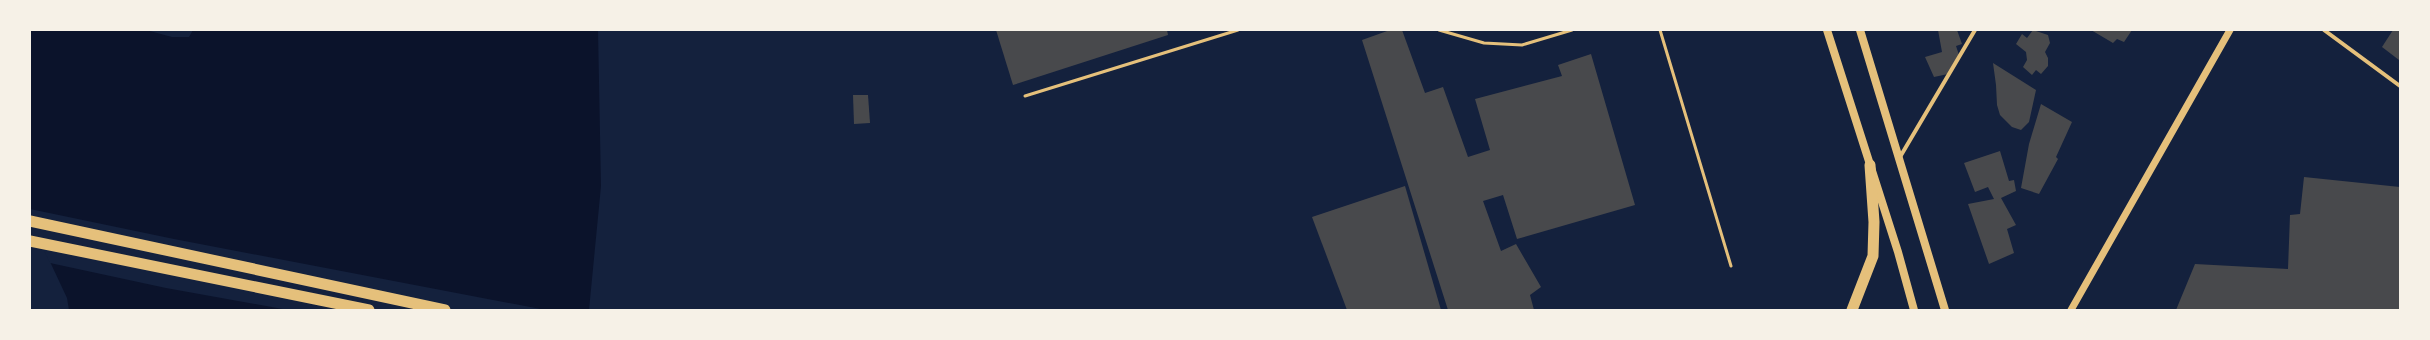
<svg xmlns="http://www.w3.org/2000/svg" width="2430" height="340" font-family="'Asap Condensed',sans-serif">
<rect width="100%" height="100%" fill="#14213d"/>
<path fill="#0b132b" d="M30 30H146L172 37H189L193 30H598L601 186 589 310H69L67 298 30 219Z"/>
<path fill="#14213d" d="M30 209 174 239 546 310H288L166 288 50 263 30 222Z"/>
<g fill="#48494c">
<path d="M996 30H1167L1168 35 1013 85Z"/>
<path d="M1390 30H1402L1425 93 1443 87 1468 157 1490 150 1475 99 1562 76 1558 65 1591 54 1635 205 1517 239 1503 195 1483 201 1501 251 1516 244 1541 287 1530 295 1534 310H1448L1362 40Z"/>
<path d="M1938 30H1957L1962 44 1956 46 1959 55 1948 74 1934 77 1925 57 1942 52Z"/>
<path d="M2033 30 2048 35 2050 43 2045 52 2048 58V66L2041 74 2036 70 2032 75 2023 67 2027 60 2026 52 2016 44 2022 34 2027 38Z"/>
<path d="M2091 30H2132L2124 42 2117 39 2113 43Z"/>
<path d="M2393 30H2400L2399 60 2382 47Z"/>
<path d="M1993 63 2036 90 2029 122 2021 130 2012 127 2000 115 1997 105 1996 85Z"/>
<path d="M853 95H868L870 123 854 124Z"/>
<path d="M2041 104 2072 122 2056 157 2058 159 2039 194 2021 188 2029 144Z"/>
<path d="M2000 151 2009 181 2014 180 2016 191 2001 198 2016 225 2007 229 2014 253 1989 264 1968 204 1994 199 1988 187 1975 192 1964 163Z"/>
<path d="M2304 177 2400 187V310H2176L2195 264 2288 269 2290 215 2300 214Z"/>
<path d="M1405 186 1441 310H1347L1312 217Z"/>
</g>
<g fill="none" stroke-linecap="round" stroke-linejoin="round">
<g stroke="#e5c07b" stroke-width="3">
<path d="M1439 30 1484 43 1522 45 1572 30"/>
<path d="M1660 30 1731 266"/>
<path d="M1025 96 1238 30"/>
</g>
<g stroke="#e5c07b" stroke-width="4">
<path d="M2324 30 2400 86"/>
<path d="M1900 157 1975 30"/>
</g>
<path stroke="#e5c07b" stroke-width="7" d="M2071 310 2230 30"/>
<g stroke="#e5c07b" stroke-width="8">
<path d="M1827 30 1898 252 1914 310"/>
<path d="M1860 30 1945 310"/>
</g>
<g stroke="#e5c07b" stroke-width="11">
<path d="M30 221 445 310"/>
<path d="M30 241 369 310"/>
<path d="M1852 310 1873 256 1874 222 1870 165"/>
</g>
</g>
<rect width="2430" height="340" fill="none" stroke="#f6f1e7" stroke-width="62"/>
</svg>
